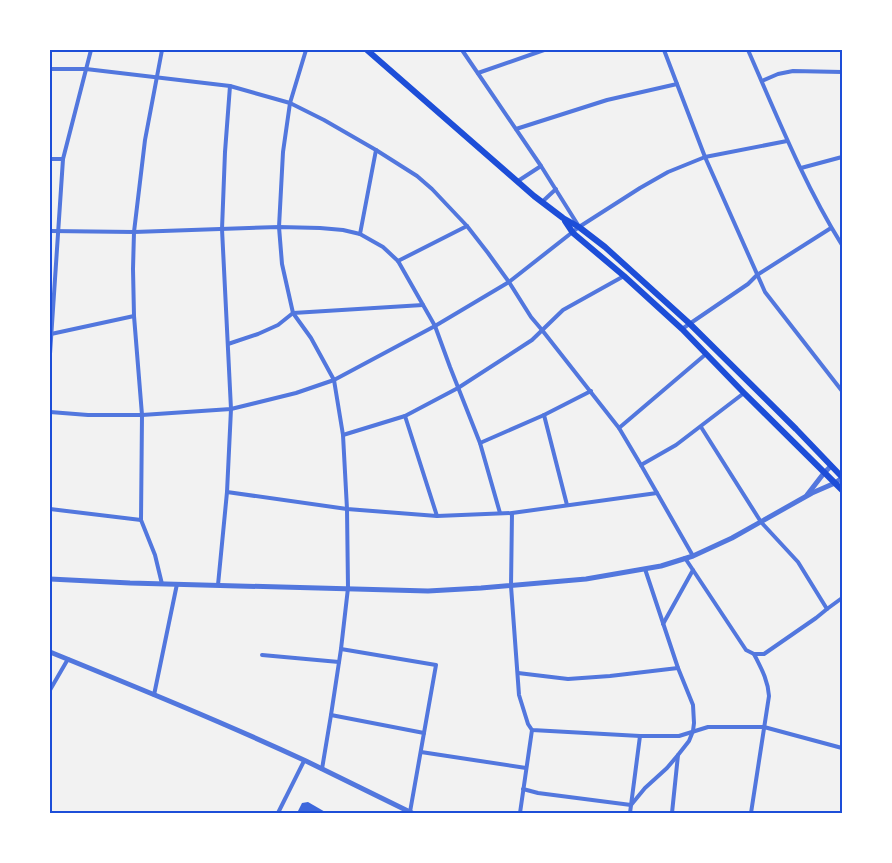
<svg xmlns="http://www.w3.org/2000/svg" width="892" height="863" font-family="'Sofia Sans Condensed',sans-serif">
<rect width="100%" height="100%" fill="#f2f2f2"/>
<path fill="#3d67dc" d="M308 802 327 813H297L302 803Z"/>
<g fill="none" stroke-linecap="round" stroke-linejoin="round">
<g stroke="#5277de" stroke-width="4">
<path d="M306 50 290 103 283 152 279 227 282 264 293 313 311 338 334 380 343 435 347 509 348 588 341 649 331 715 322 769"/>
<path d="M462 50 541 166 578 225"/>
<path d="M748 50C777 116 804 184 842 245"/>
<path d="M50 69H86L230 86 290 103 324 120 376 150 417 176 432 189 467 226 488 253 509 282 531 317 542 330 619 428 641 465 693 556"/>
<path d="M478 73 544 50"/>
<path d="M762 81 778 74 793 71 842 72"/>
<path d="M677 84 705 157 765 292 842 391"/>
<path d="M516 129 607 100 677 84 664 50"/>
<path d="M50 159H63"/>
<path d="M801 168 842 157"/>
<path d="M518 181 541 166"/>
<path d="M542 202 556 189"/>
<path d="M50 231 134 232 279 227 320 228 343 230 360 234 383 247 398 261 435 326 450 367 480 443 500 513"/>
<path d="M360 234 376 150"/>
<path d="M398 261 467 226"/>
<path d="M682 329 748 284 757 275 831 228"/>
<path d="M51 334 134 316"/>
<path d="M228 344 258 334 278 325 293 313 423 305"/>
<path d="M50 354 63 159 91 50"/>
<path d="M50 412 88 415H142L231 409 296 393 334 380 435 326 509 282 579 227 640 188 668 172 705 157 787 141"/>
<path d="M544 415 567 505"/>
<path d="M405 416 437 516"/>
<path d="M701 427 761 522 798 562 827 609 842 598"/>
<path d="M619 428 706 354"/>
<path d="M343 435 405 416 458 388 532 340 563 310 624 276"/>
<path d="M480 443 544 415 591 391"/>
<path d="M641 465 676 445 744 393"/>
<path d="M227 492 347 509 437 516 512 513 657 493"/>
<path d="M50 509 141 520 142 415 134 316 133 269 134 232 145 140 162 50"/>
<path d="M512 513 511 586 519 695 528 724 532 730 640 736H679L708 727H764L842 748"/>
<path d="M141 520 155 555 162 584"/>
<path d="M685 558 746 650 754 654H764L816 618 827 609"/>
<path d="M218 585 227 492 231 409 222 229 225 152 230 86"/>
<path d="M663 624 693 570"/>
<path d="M341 649 436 665 410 812"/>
<path d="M262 655 339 662"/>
<path d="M518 673 568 679 610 676 678 668"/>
<path d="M50 690 68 659"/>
<path d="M154 695 177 584"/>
<path d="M331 715 424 733"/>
<path d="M421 752 526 768"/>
<path d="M523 789 538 793 631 805 645 788 667 768 678 755 689 741 693 731 694 723 693 705 678 668 645 569"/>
<path d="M278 813 304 761"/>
<path d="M520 813 532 730"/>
<path d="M630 813 640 736"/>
<path d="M672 813 678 755"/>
<path d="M751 813 769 696C768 680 761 668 754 654"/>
</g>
<g stroke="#5277de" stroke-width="5">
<path d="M807 495 824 473 831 466"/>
<path d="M50 579 130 583 428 591 481 588 586 579 661 566 693 556 732 538 812 493 835 483 842 478"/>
<path d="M50 652C136 687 222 722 306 761 341 778 377 796 412 813"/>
</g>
<g stroke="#1d4ed8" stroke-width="6">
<path d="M367 50 534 196 563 218 579 227 605 247 689 323 796 429 842 477"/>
<path d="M565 221 573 233 624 276 682 329 744 393 842 490"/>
</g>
</g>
<rect width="892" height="863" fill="none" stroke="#ffffff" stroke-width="102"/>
<rect x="51" y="51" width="790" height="761" fill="none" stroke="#1d4ed8" stroke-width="2"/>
</svg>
